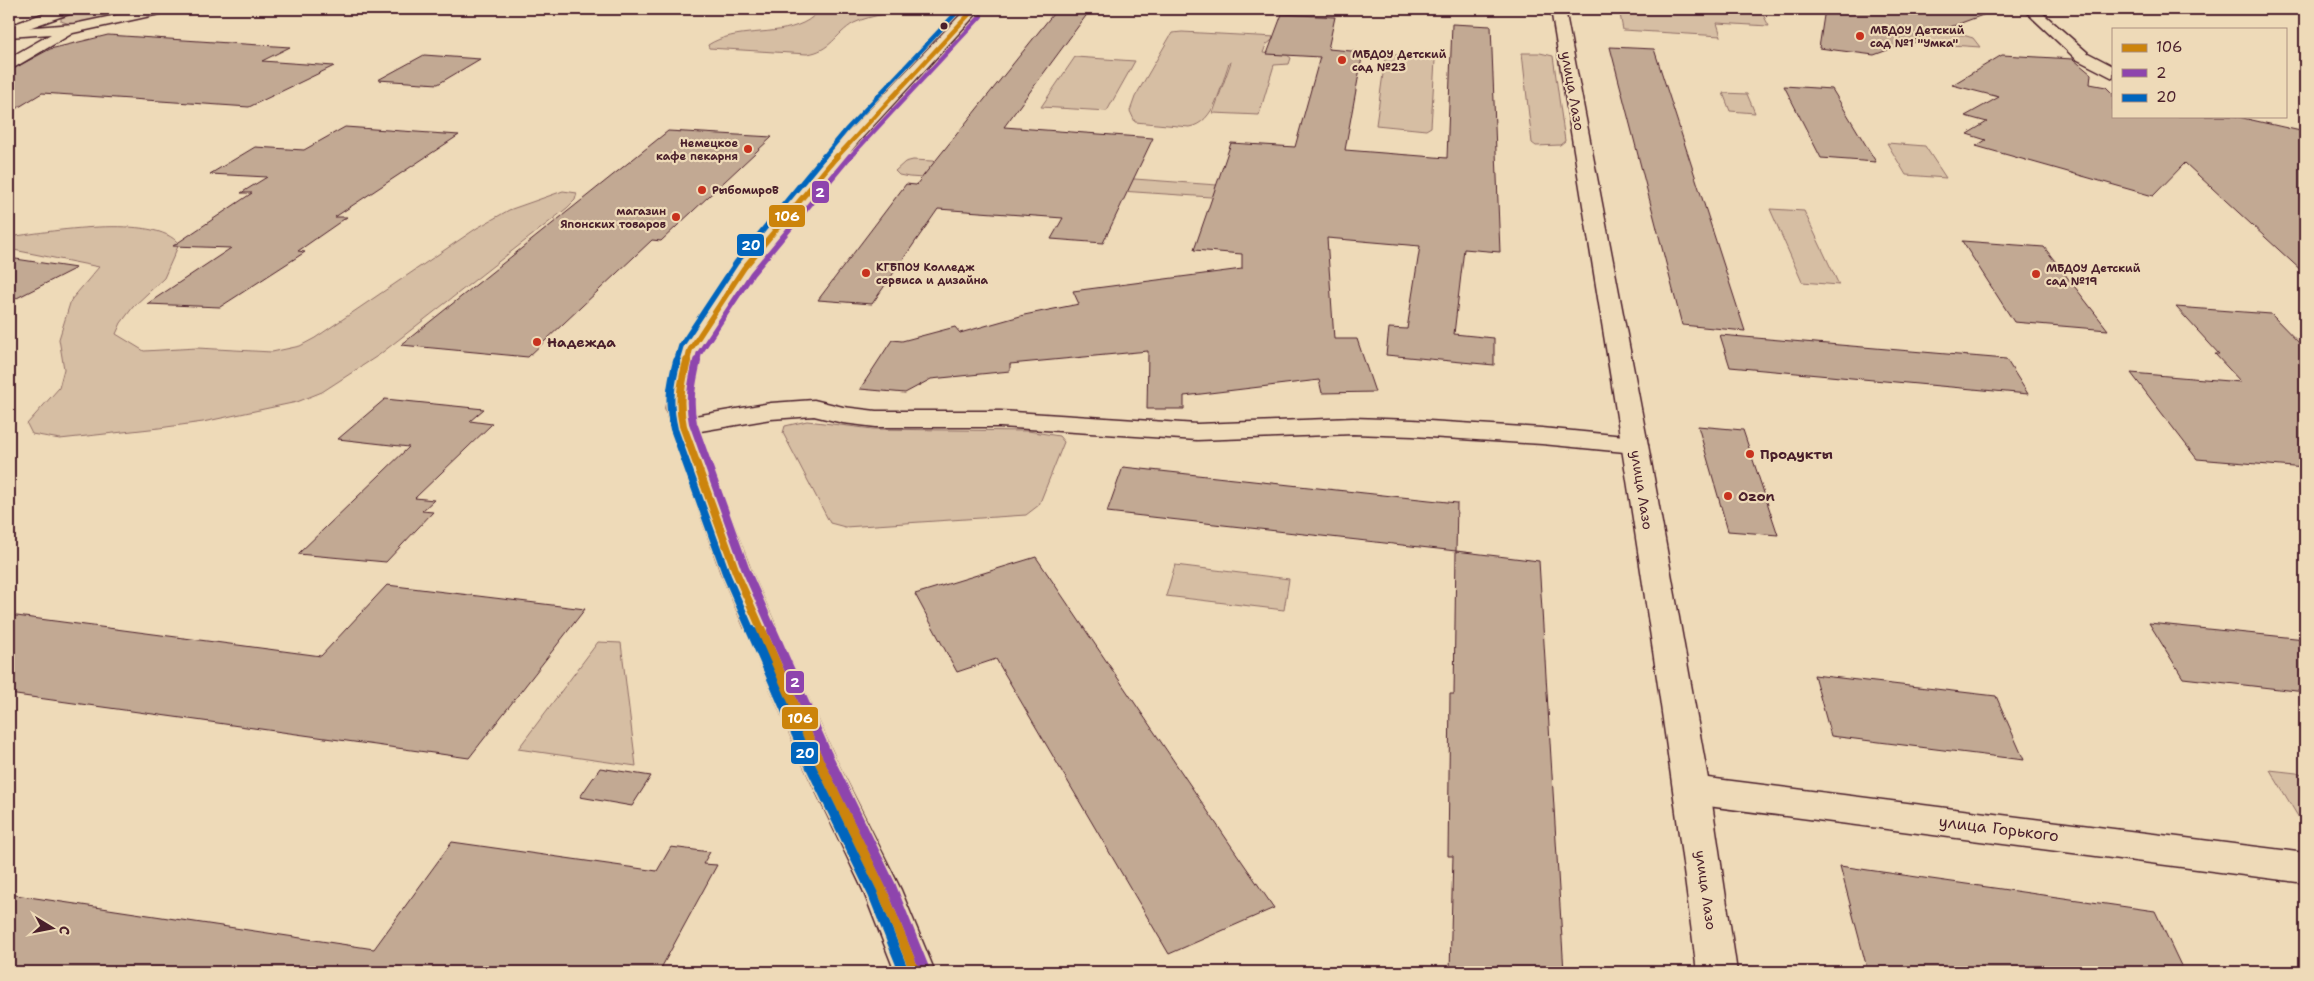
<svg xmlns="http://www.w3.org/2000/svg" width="2314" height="981" font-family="'Shantell Sans',sans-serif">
<rect width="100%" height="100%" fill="#eedab8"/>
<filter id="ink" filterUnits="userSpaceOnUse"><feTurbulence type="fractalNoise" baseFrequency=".02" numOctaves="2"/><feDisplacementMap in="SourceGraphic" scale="10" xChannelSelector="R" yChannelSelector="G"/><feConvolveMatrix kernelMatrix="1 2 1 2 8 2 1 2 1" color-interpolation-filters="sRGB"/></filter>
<g filter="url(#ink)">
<g fill="#d6bea3" stroke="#906e67">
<path d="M90 9H151C124 15 87 32 61 21V18Z"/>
<path d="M821 9H914C895 13 873 14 854 23 835 34 831 51 807 54L709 48 708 45C736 27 773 37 803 23 810 20 816 14 821 9Z"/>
<path d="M1619 9H1760L1769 26 1717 23 1721 36 1623 30Z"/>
<path d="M1828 26 1963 35 1973 38 1980 47 1834 37Z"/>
<path d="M1182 32 1276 37 1266 45 1263 53 1287 55 1291 58 1289 64 1274 65 1259 115 1213 113 1231 62 1229 63C1221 85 1215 123 1189 127L1135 122 1130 111 1135 97 1172 33Z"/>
<path d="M1522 53H1540L1553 56 1565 141 1560 145 1536 146 1532 143Z"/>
<path d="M1393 55 1424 56 1435 60 1431 127 1426 130 1376 125 1385 59 1387 56Z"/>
<path d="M1075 57 1135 61 1107 111 1041 107Z"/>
<path d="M1723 93 1747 94 1755 113 1730 111Z"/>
<path d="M1887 143 1925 146 1946 178 1906 175Z"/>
<path d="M913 160 971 163 1011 170 1244 187 1226 198 909 177 899 175 895 171 905 162Z"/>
<path d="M563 191 577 193 575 200 567 208 379 355 322 392 297 402 203 422 159 428 60 439 32 434 27 424 59 388 64 369 59 339 71 300 99 267 9 249V237C45 232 156 213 179 244L164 278 133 307 121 323 116 334 144 351 197 348 272 352 300 346 315 338 477 228 509 210Z"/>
<path d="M1770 209 1804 211 1839 285 1802 282Z"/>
<path d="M807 421 873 429 1028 431 1059 436 1064 442 1039 505 1026 515 845 527 830 523 783 433 785 426Z"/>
<path d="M1175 565 1289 579 1284 610 1166 596Z"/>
<path d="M598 642 621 643 636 766 518 749Z"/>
<path d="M2270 770 2305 774V828Z"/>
</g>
<g fill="#c2a993" stroke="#4a1f2b">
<path d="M1057 9H1091L1004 127 1153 138 1103 243 1051 239 1063 218 938 209 872 304 818 300 906 184 916 185Z"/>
<path d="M1825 9H1990L1991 12 1874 55 1819 48Z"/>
<path d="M1282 14 1335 17 1328 49 1363 52 1345 150 1447 158 1452 24 1491 26 1500 252 1464 249 1454 334 1494 338V365L1386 355 1389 328 1407 329 1420 246 1327 238 1334 339H1357L1375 392 1322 393 1319 380 1184 396V409H1147L1148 351 1010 364V371L931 379 905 393 860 389 892 340 902 341 955 327 960 333 1024 315 1079 304 1073 291 1242 269V254L1194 250 1231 143 1295 147 1320 57 1267 54Z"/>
<path d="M108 35 290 47 262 61 334 66 249 107 42 93 9 113V71L50 49Z"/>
<path d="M1610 47 1654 49 1745 331 1682 325Z"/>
<path d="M424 55 480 59 438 84 378 80Z"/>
<path d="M2002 55 2073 59 2091 74 2090 84 2106 87 2113 94V116H2234L2305 132V274L2185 163 2153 196 1976 146 1986 140 1967 134 1987 122 1965 116 1999 97 1952 85Z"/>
<path d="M1784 86 1832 89 1876 162 1821 158Z"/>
<path d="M345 127 459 135 335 217H347L298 251 305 252 220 307 147 304 231 248 173 246 252 193H241L267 177 210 174 255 147 304 150Z"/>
<path d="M668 131 772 137 661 241 652 240 528 357 401 345Z"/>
<path d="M1962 241 2044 247 2108 330 2014 322Z"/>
<path d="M9 258 76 268 9 302Z"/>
<path d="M2176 307 2271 314 2305 349V468L2197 459 2131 373 2241 382 2215 354H2219Z"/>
<path d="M1720 335 2006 359 2028 394 1730 367Z"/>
<path d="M385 399 484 409 470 421 492 424 415 498 434 500 422 511 433 512 386 562 298 554 409 447 338 439Z"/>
<path d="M1698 426 1743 430 1778 535 1728 531Z"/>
<path d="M1123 467 1457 503 1456 551 1107 512Z"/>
<path d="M1456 551 1539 561 1564 972H1450L1453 856H1448L1450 694H1454Z"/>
<path d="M1036 557 1232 847 1274 908 1169 954 996 659 957 672 915 594Z"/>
<path d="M387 585 585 609 469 758 9 694V615L321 656Z"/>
<path d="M2149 623 2305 639V692L2183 678Z"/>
<path d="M1814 675 1996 696 2024 760 1831 736Z"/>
<path d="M600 768 651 776 632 806 580 797Z"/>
<path d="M452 842 657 871 671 847 710 852 703 864 717 865 659 972H9V894L374 949Z"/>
<path d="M1840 866 2155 911 2184 972H1868Z"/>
</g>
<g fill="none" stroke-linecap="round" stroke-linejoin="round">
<g stroke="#4a1f2b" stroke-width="3">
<g id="street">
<path d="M145 9H171L164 13 73 33 15 67 9 69V58L51 34 9 37V29L74 24Z"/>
<path d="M2023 9H2038L2088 53 2113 66V78L2076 59Z"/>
<path d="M2294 9H2305V14L2296 12Z"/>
<path d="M814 400 843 407 876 411H1000L1197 424 1353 418 1413 420 1542 428 1635 437 1644 439 1648 445 1644 451 1635 453 1542 444 1413 436 1353 434 1197 440 1000 427H876L843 423 814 416 771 419 683 434 674 431 670 426 674 421 683 418 771 403Z"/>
<path d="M1692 776 2305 853V883L1692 804 1679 800 1674 790 1679 780Z"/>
</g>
</g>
<g stroke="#4a1f2b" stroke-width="3">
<g id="secondary">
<path d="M56 9H76L74 12 9 35V26Z"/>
<path d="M1551 9H1565L1648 445 1710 790 1737 972H1697C1657 650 1603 329 1551 9Z"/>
</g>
</g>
<g stroke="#4a1f2b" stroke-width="3">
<path id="primary" d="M966 9H981L861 139 753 271 702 350 693 383 692 408 696 426 751 572 835 759 901 890 935 972H895L863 890 801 759 721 572 670 426 666 408 669 383 678 350 736 263 849 131Z"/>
</g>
<use href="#street" fill="#eedab8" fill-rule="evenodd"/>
<use href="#secondary" fill="#eedab8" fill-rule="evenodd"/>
<use href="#primary" fill="#eedab8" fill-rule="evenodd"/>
<g stroke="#eedab8" stroke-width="6">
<path id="bus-1-far3" d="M836 158 974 9"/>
</g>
<g stroke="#eedab8" stroke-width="9">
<path id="bus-1-far2" d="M687 363 690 350 744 268 837 156"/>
</g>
<g stroke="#eedab8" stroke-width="11">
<path id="bus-1-far1" d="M687 361C681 384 678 403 683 426L736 572 762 631"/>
</g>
<g stroke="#eedab8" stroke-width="14">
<path id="bus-1" d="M761 630 818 759 882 890 915 972"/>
</g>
<g stroke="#eedab8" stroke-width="6">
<path id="bus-2-far3" d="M849 158 981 16"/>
</g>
<g stroke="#eedab8" stroke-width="9">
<path id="bus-2-far2" d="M697 363 699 354 752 274 850 156"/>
</g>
<g stroke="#eedab8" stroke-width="11">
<path id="bus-2-far1" d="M697 361C692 383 688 401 693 423L745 568 773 631"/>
</g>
<g stroke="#eedab8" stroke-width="14">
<path id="bus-2" d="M772 630 827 755 891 886 924 968"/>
</g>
<g stroke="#eedab8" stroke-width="6">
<path id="bus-3-far3" d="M823 158 847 129 960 9"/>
</g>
<g stroke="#eedab8" stroke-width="9">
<path id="bus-3-far2" d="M676 363 681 346 736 263 824 156"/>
</g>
<g stroke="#eedab8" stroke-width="11">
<path id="bus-3-far1" d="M677 361C670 387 668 403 674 429L727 576 751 631"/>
</g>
<g stroke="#eedab8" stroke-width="14">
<path id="bus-3" d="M751 630 809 763 873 894 904 972"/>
</g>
<use href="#bus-1-far3" stroke="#cc840b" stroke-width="4.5"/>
<use href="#bus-1-far2" stroke="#cc840b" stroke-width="5.5"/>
<use href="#bus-1-far1" stroke="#cc840b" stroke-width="8"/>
<use href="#bus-1" stroke="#cc840b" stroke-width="10"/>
<use href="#bus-2-far3" stroke="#8e44ad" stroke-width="4.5"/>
<use href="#bus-2-far2" stroke="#8e44ad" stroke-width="5.5"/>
<use href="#bus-2-far1" stroke="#8e44ad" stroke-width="8"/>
<use href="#bus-2" stroke="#8e44ad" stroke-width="10"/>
<use href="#bus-3-far3" stroke="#0065bd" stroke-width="4.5"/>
<use href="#bus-3-far2" stroke="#0065bd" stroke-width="5.5"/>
<use href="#bus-3-far1" stroke="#0065bd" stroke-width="8"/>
<use href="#bus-3" stroke="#0065bd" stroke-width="10"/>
</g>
</g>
<circle fill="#4a1f2b" stroke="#eedab8" stroke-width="2" cx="944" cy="26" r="4.5"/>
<g fill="#c8321e" stroke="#eedab8" stroke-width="2">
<circle cx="1860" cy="36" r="5"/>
<circle cx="1342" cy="60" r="5"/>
<circle cx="748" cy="149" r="5"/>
<circle cx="702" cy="190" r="5"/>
<circle cx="676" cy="217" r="5"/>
<circle cx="866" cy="273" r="5"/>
<circle cx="2036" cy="274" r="5"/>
<circle cx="537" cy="342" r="5"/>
<circle cx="1750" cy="454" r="5"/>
<circle cx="1728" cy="496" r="5"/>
</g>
<g text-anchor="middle" stroke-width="4.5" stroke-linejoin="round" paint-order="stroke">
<g font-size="11" font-weight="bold" fill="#4a1f2b" stroke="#eedab8" text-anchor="start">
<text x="1870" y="34">МБДОУ Детский<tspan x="1870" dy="13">сад №1 "Умка"</tspan></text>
<text x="1352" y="58">МБДОУ Детский<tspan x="1352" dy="13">сад №23</tspan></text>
<text x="738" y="147" text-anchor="end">Немецкое<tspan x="738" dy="13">кафе пекарня</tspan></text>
<text x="712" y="194">РыбомироВ</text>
<text x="666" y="215" text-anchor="end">магазин<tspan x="666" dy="13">Японских товаров</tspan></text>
<text x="876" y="271">КГБПОУ Колледж<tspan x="876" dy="13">сервиса и дизайна</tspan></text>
<text x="2046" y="272">МБДОУ Детский<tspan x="2046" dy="13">сад №19</tspan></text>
</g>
<g font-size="14" fill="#4a1f2b" stroke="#eedab8">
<text transform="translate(1573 91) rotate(80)" y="5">улица Лазо</text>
<text transform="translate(1642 490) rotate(81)" y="5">улица Лазо</text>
<text transform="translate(1706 890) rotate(82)" y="5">улица Лазо</text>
</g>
<g font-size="14" font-weight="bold" fill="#4a1f2b" stroke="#eedab8" text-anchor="start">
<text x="547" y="347">Надежда</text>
<text x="1760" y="459">Продукты</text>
<text x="1738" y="501">Ozon</text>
</g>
<g font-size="16" fill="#4a1f2b" stroke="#eedab8">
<text transform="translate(1999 828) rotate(7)" y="6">улица Горького</text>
</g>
</g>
<g stroke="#eedab8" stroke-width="2">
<rect x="811" y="180" width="19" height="24" rx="5" fill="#8e44ad"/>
<rect x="768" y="204" width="38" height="24" rx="5" fill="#cc840b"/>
<rect x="736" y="233" width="29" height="24" rx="5" fill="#0065bd"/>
<rect x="785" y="670" width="20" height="24" rx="5" fill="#8e44ad"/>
<rect x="781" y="706" width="38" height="24" rx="5" fill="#cc840b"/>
<rect x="790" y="741" width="29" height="24" rx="5" fill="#0065bd"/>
</g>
<g font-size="14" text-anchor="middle" font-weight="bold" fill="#fff">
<text x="820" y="197">2</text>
<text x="787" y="221">106</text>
<text x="751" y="250">20</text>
<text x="795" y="687">2</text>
<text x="800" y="723">106</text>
<text x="805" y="758">20</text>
</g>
<rect width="2314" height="981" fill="none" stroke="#eedab8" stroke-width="30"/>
<rect x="15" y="15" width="2284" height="951" fill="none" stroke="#4a1f2b" stroke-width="2" filter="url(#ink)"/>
<rect x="2112" y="28" width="175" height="90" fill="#eedab8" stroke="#ac8f80"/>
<rect x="2122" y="44" width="25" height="8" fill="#cc840b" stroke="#ac8f80"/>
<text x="2156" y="52" font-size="15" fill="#4a1f2b">106</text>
<rect x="2122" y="69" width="25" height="8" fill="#8e44ad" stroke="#ac8f80"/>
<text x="2156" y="78" font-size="15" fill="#4a1f2b">2</text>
<rect x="2122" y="94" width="25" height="8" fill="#0065bd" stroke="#ac8f80"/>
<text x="2156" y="102" font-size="15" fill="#4a1f2b">20</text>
<g transform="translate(52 928) rotate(100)" stroke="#eedab8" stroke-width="4" paint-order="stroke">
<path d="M0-4L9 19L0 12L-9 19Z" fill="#4a1f2b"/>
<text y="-8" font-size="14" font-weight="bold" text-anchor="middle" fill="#4a1f2b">С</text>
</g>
</svg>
